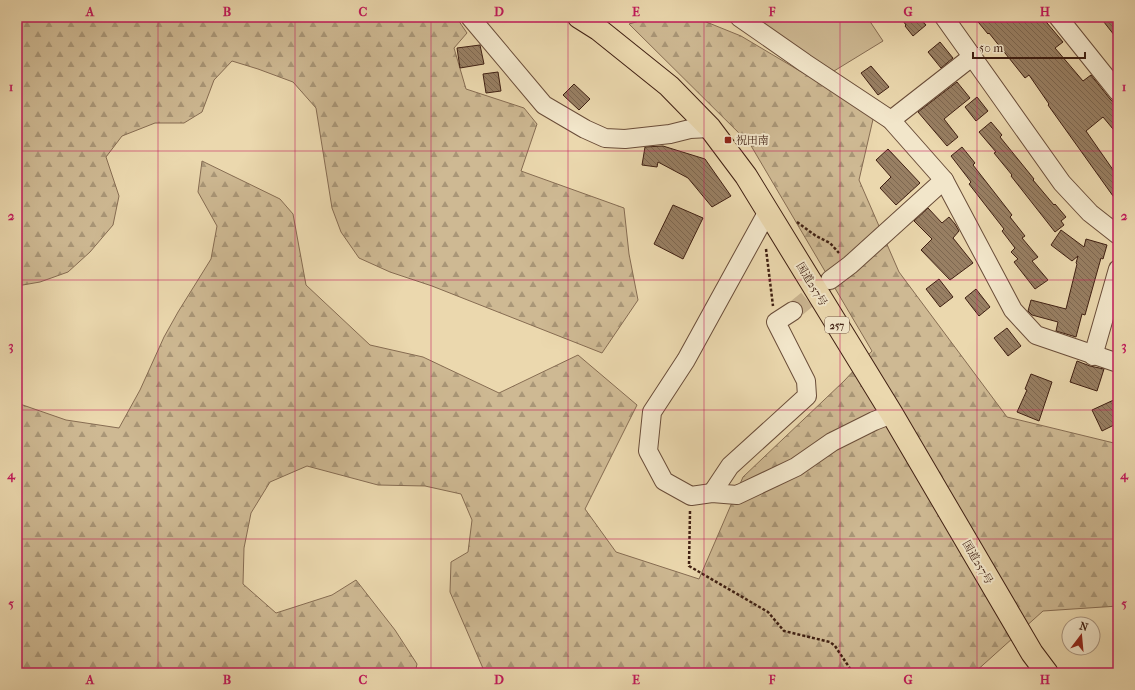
<svg xmlns="http://www.w3.org/2000/svg" width="1135" height="690" font-family="'IM FELL French Canon','Noto Serif JP',serif">
<defs>
<pattern id="forest-firs" width="22" height="20" patternUnits="userSpaceOnUse"><rect width="22" height="20" fill="#ceb993"/><path d="M5 1l3.5 6h-7zM16 11l3.5 6h-7z" fill="#a99677"/></pattern>
<pattern id="building-back-hatch" width="6" height="6" patternUnits="userSpaceOnUse"><rect width="6" height="6" fill="#987f63"/><path d="M-1 5l2 2M0 0l6 6M5-1l2 2" fill="none" stroke="#7d6750"/></pattern>
</defs>
<rect width="100%" height="100%" fill="#ebd8ae"/>
<filter id="stains"><feTurbulence type="fractalNoise" baseFrequency=".005" numOctaves="4"/><feColorMatrix values="0 0 0 0 .2 0 0 0 0 .09 0 0 0 0 .02 0 0 0 .5 -.17"/></filter>
<radialGradient id="worn" r=".72"><stop offset=".6" stop-color="#630" stop-opacity="0"/><stop offset="1" stop-color="#630" stop-opacity=".3"/></radialGradient>
<path fill="#ceb993" stroke="#866c52" d="M731 17H867L883 41 834 71Z"/>
<g fill="url(#forest-firs)" stroke="#866c52">
<path d="M17 17H456L467 33 454 48 466 89 524 108 537 124 521 171 624 208 629 254 638 300 602 353 432 286 390 272 359 258 341 232 332 208 316 108 293 82 258 69 232 61 214 80 202 112 184 123H155L122 136 106 157 119 196 113 225 90 252 68 272 40 282 17 286Z"/>
<path d="M653 17H694L741 36 874 115 859 180 899 272 1007 417 1118 444V606L1043 611 974 673H485L450 592 451 562 468 552 472 520 461 494 425 486 378 485 307 466 270 482 251 513 244 548 243 584 276 613 332 595 356 580 395 630 417 664 415 673H17V403L66 420 119 428 140 390 164 337 178 312 211 259 217 226 198 192 202 161 280 199 293 214 306 285 370 345 423 357 499 393 578 355 637 405 585 509 616 552 699 579 743 477 844 381 872 351 750 144 629 24Z"/>
</g>
<g fill="url(#building-back-hatch)" stroke="#3f1f12">
<path d="M900 17H919L926 25 913 36 905 26 906 25Z"/>
<path d="M974 17H1042L1063 42 1055 48 1083 81 1091 75 1110 99 1118 106V135L1103 117 1086 131 1118 177V203L1048 105 1049 104 1029 75 1025 78 989 33 988 34Z"/>
<path d="M1100 17H1118V40Z"/>
<path d="M940 42 953 58 941 68 928 52Z"/>
<path d="M480 45 484 64 460 68 457 48Z"/>
<path d="M871 66 889 87 878 95 861 73Z"/>
<path d="M498 72 501 91 486 93 483 74Z"/>
<path d="M957 82 970 98 944 119 958 137 947 146 918 112Z"/>
<path d="M574 84 590 99 579 110 563 95Z"/>
<path d="M977 97 988 111 976 121 965 107Z"/>
<path d="M991 122 1002 135 1000 137 1034 179 1033 180 1054 205 1055 204 1066 217 1061 221 1064 225 1055 232 1011 176 1012 175 994 153 996 152 979 132Z"/>
<path d="M663 146 705 159 731 196 712 207 688 178 658 162 657 167 642 165 645 147Z"/>
<path d="M962 147 975 163 973 165 1012 215 1010 217 1025 236 1022 238 1038 257 1032 261 1048 280 1035 289 1014 262 1018 259 1011 252 1015 248 1002 231 1004 229 969 184 971 182 951 156Z"/>
<path d="M888 149 920 183 896 205 880 188 891 177 876 160Z"/>
<path d="M673 205 703 218 683 259 654 244Z"/>
<path d="M928 208 942 223 949 217 955 224 959 231 953 238 973 263 950 280 921 250 932 239 914 221Z"/>
<path d="M1061 230 1084 247 1086 239 1107 245 1103 259 1101 258 1085 315 1082 314 1076 337 1056 331 1058 322 1032 315 1028 311 1031 300 1066 309 1077 264 1076 263 1078 256 1072 261 1051 245Z"/>
<path d="M939 279 953 297 940 307 926 289Z"/>
<path d="M976 289 990 307 979 316 965 298Z"/>
<path d="M1007 328 1021 346 1008 356 994 338Z"/>
<path d="M1077 361 1090 366 1104 369 1097 391 1070 382Z"/>
<path d="M1031 374 1052 382 1039 421 1017 412 1027 390 1025 389Z"/>
<path d="M1118 398V423L1102 431 1092 410Z"/>
</g>
<g fill="none" stroke-linecap="round" stroke-linejoin="round">
<path stroke="#c9b38f" stroke-width="18" stroke-dasharray="18 9" stroke-linecap="butt" d="M793 311 826 284"/>
<g stroke="#6a4d39" stroke-width="20">
<g id="minor">
<path d="M470 17 544 105 585 129 605 138 625 139 670 134 690 129 710 128"/>
<path d="M739 17 805 63 891 120 944 180 1013 310 1036 335 1118 363"/>
<path d="M944 17 1062 183 1090 213 1118 235"/>
<path d="M1058 17 1118 92"/>
<path d="M891 120 973 56"/>
<path d="M768 211 686 360 652 412 648 451 664 481 691 496 712 493 737 495 796 467 832 442 874 421 892 414"/>
<path d="M830 280 850 265 944 180"/>
<path d="M1093 356 1118 269"/>
<path d="M712 493 730 466 807 396 806 381 776 322 793 311"/>
</g>
</g>
<g stroke="#3f1f12" stroke-width="24">
<path id="highway" d="M579 17 598 29 669 86 710 128 746 176 892 414 1032 653 1047 673"/>
</g>
<g stroke="#3f1f12" stroke-width="2.5" stroke-dasharray="3 2" stroke-linecap="butt">
<path d="M797 222 816 236 830 243 839 253"/>
<path d="M766 249 773 306"/>
<path d="M690 511 689 566 768 612 784 631 830 642 835 646 853 673"/>
</g>
<use href="#minor" stroke="#f2e6ca" stroke-width="18"/>
<use href="#highway" stroke="#ebd8ae" stroke-width="22"/>
</g>
<path fill="none" stroke="#c2185b" stroke-width="1" stroke-opacity="0.55" d="M158 17V673M295 17V673M431 17V673M568 17V673M704 17V673M840 17V673M977 17V673M17 151H1118M17 280H1118M17 410H1118M17 539H1118"/>
<rect fill="#8f2418" stroke="#f2e6ca" stroke-width="1.5" x="724" y="136" width="8" height="8" rx="2"/>
<g text-anchor="middle" stroke-width="4" stroke-linejoin="round" paint-order="stroke">
<rect fill="#f2e6ca" stroke="#755b49" stroke-width="1" x="825" y="317" width="24" height="16" rx="3"/>
<g font-size="10" font-weight="bold" fill="#3f1f12">
<text x="837" y="329">257</text>
</g>
<g font-size="11" fill="#3f1f12" stroke="#f2e6ca" text-anchor="start">
<text x="736" y="144">祝田南</text>
</g>
<g font-size="11" fill="#3f1f12" stroke="#f2e6ca">
<text transform="translate(812 284) rotate(59)" y="4">国道257号</text>
<text transform="translate(978 562) rotate(60)" y="4">国道257号</text>
</g>
</g>
<rect width="1135" height="690" fill="none" stroke="#ebd8ae" stroke-width="44"/>
<g transform="translate(1081 636) rotate(16)"><circle r="19" fill="#f2e6ca" stroke="#aa9680"/>
<path d="M0-3L7 15L0 10L-7 15Z" fill="#8f2418"/>
<text y="-6" font-size="11" font-weight="bold" text-anchor="middle" fill="#3f1f12">N</text>
</g>
<path d="M973 52v6h112v-6" fill="none" stroke="#3f1f12" stroke-width="2"/>
<text x="979" y="52" font-size="12" fill="#3f1f12" stroke="#f2e6ca" stroke-width="3" paint-order="stroke">50 m</text>
<rect x="22" y="22" width="1091" height="646" fill="none" stroke="#c2185b" stroke-width="1.5"/>
<g font-size="13" text-anchor="middle" font-weight="bold" fill="#c2185b">
<text x="90" y="16">A</text>
<text x="227" y="16">B</text>
<text x="363" y="16">C</text>
<text x="499" y="16">D</text>
<text x="636" y="16">E</text>
<text x="772" y="16">F</text>
<text x="908" y="16">G</text>
<text x="1045" y="16">H</text>
<text x="11" y="91">1</text>
<text x="1124" y="91">1</text>
<text x="11" y="220">2</text>
<text x="1124" y="220">2</text>
<text x="11" y="350">3</text>
<text x="1124" y="350">3</text>
<text x="11" y="479">4</text>
<text x="1124" y="479">4</text>
<text x="11" y="608">5</text>
<text x="1124" y="608">5</text>
<text x="90" y="684">A</text>
<text x="227" y="684">B</text>
<text x="363" y="684">C</text>
<text x="499" y="684">D</text>
<text x="636" y="684">E</text>
<text x="772" y="684">F</text>
<text x="908" y="684">G</text>
<text x="1045" y="684">H</text>
</g>
<rect width="100%" height="100%" filter="url(#stains)"/>
<rect width="100%" height="100%" fill="url(#worn)"/>
</svg>
